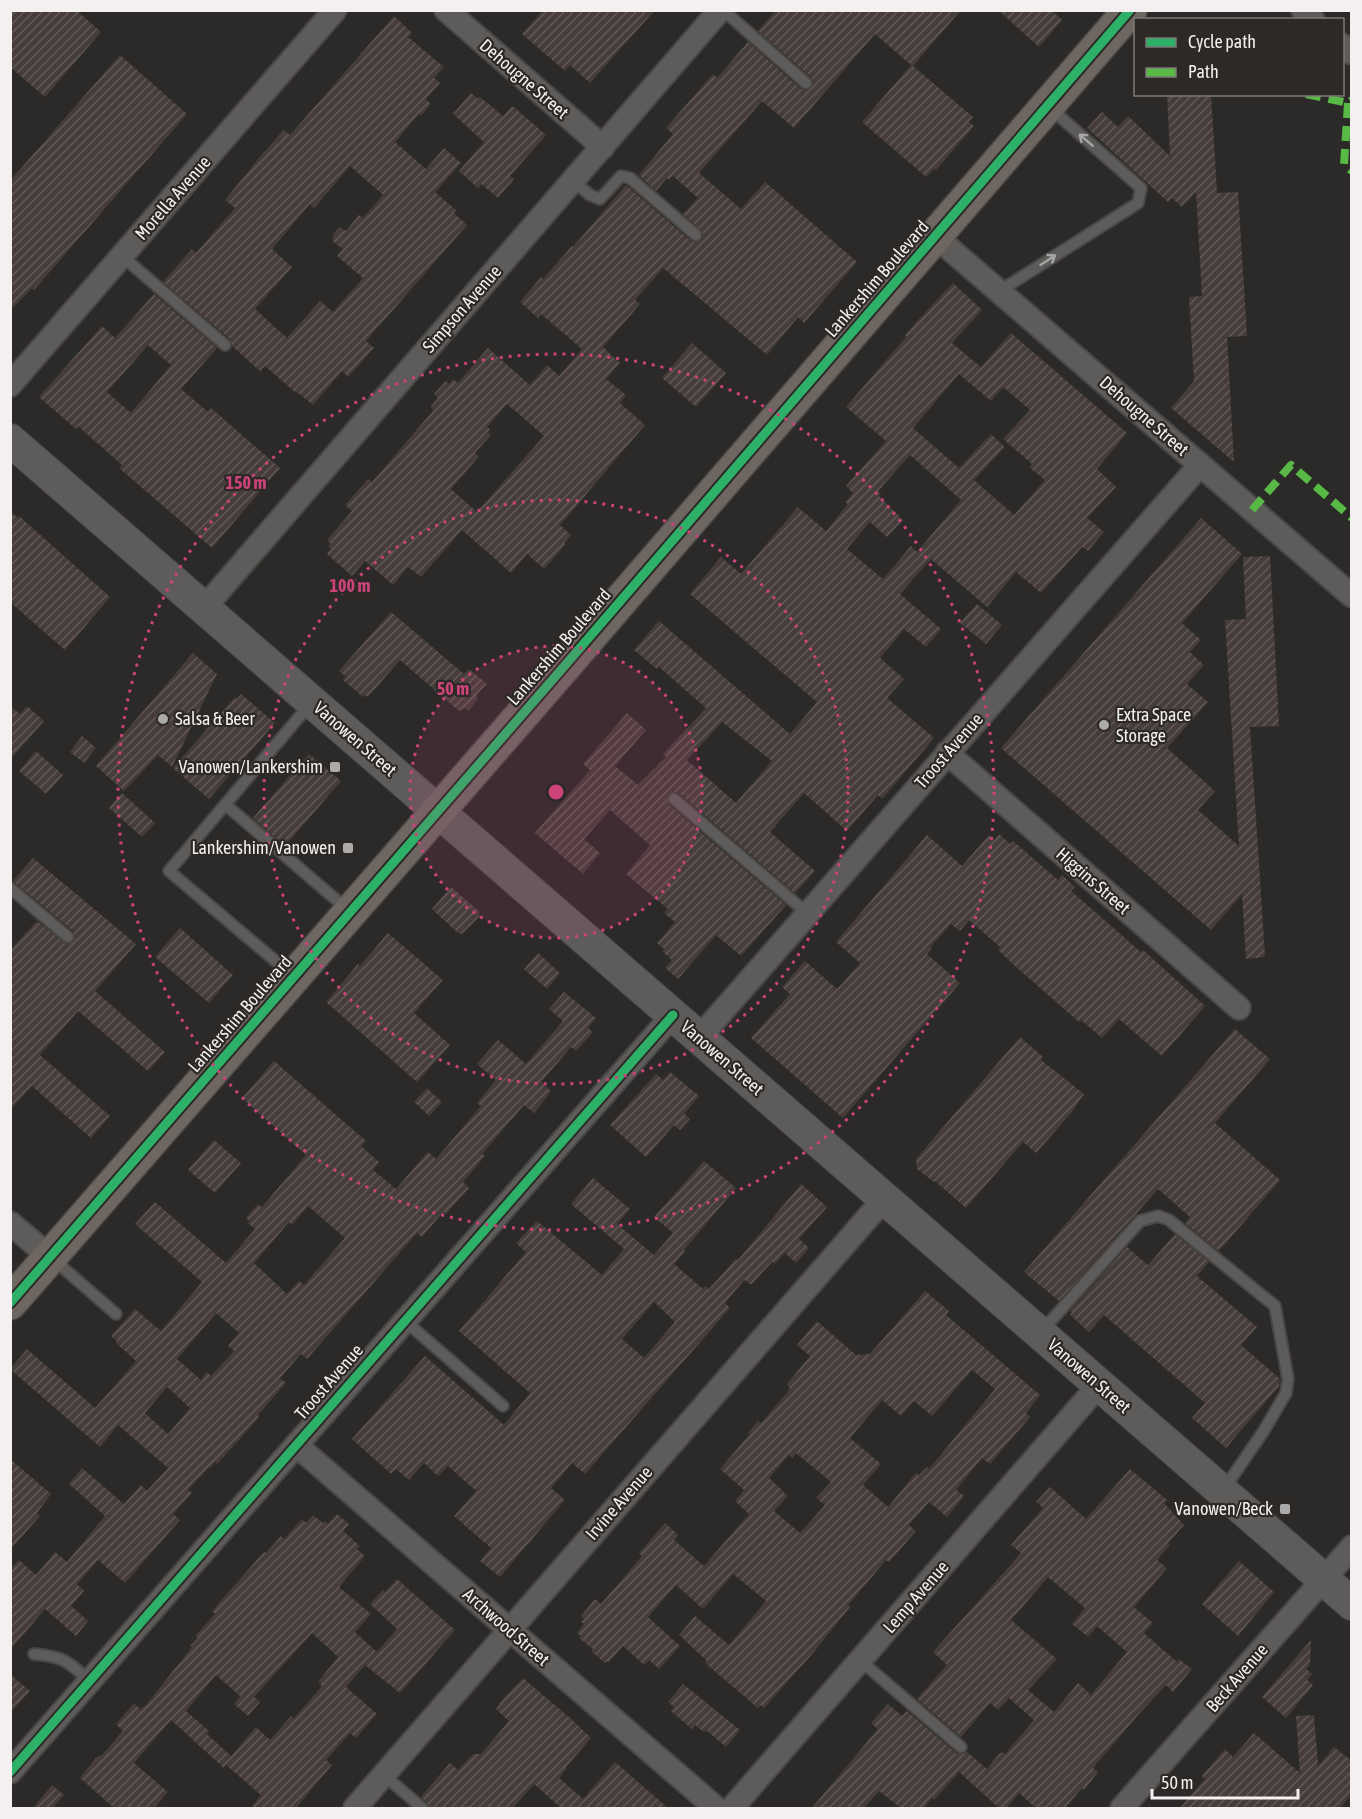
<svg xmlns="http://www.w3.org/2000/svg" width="1362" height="1819" font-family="'Asap Condensed',sans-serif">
<defs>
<pattern id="building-hatch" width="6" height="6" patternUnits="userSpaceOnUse" patternTransform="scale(1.5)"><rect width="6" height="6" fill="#463d3a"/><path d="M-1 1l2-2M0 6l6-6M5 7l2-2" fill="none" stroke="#615957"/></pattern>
</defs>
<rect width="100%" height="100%" fill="#2c2a28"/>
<g fill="url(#building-hatch)" fill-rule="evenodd">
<path d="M10 10H76L101 32 45 97 10 67Z"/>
<path d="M543 10H655L590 83 570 65 565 71 522 34Z"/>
<path d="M776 10H961L913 66 973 117 969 122 974 126 936 170 934 169 926 177 862 122 911 65 875 34 794 128 762 101 699 173 741 209 765 182 857 262 804 323 798 317 767 355 663 268 635 300 640 304 603 347 620 363 606 379 626 395 620 403 645 425 560 525 571 535 564 543 566 544 544 569 527 554 511 573 462 530 421 577 408 567 393 585 365 561 352 576 327 554 331 549 328 546 331 544 327 540 352 511 345 505 368 479 372 482 433 411 431 406 438 398 434 394 446 381 449 384 453 379 458 383 488 348 530 385 547 365 559 376 582 349 541 314 538 318 520 302 541 277 543 279 572 246 573 247 626 185 691 241 698 242 702 239 703 233 701 230 683 214 698 198 673 176 669 180 667 178 656 191 639 175 673 134 666 128 713 74 717 78 748 42 801 89 808 90 812 87 813 81 811 77 758 31ZM507 404 544 436 477 512 451 489 479 456 475 453 491 435 488 432 490 429 487 427Z"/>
<path d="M998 10H1051L1062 20 1039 47Z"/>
<path d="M394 16 412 33 408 37 444 67 434 78 440 83 426 99 431 104 421 116 419 114 395 142 426 169 444 148 461 163 435 192 456 210 454 213 467 225 366 341 374 348 348 377 342 371 313 405 297 392 296 393 265 366 260 371 232 346 230 339 163 282 192 249 196 253 235 208 225 200 259 158 284 130 290 135ZM350 166 383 195 363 218 359 215 346 231 340 227 333 235V242L343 249 337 256 363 278 333 312 320 301 287 338 255 309 292 267 272 249 310 204 314 208Z"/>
<path d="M120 55 187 114 34 290 32 288 10 311V181Z"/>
<path d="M471 93 478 99 480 97 503 116 511 107H514L546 135 510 176 514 179 498 198 481 184 478 188 459 171 484 142 453 114Z"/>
<path d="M1167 94H1211L1217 193 1238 192 1247 336 1227 337 1234 462 1171 408 1194 381 1189 297 1202 296 1196 192 1182 207 1172 198 1168 202 1087 128 1102 112 1118 127 1128 116 1170 156Z"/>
<path d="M953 283 982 310 952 343 981 367 1011 333 1127 433 1097 469 1116 487 1087 518 1104 532 1088 551 1082 547 1041 593 1016 572 987 607 931 559 900 594 941 629 926 647 904 629 880 658 904 679 887 698 934 738 882 799 878 795 847 831 804 793 770 832 815 871 795 893 679 793 675 792 669 794 667 798 669 805 786 905 741 956 716 935 678 979 665 968 672 960 662 951 664 949 657 943 675 922 664 913 668 909 626 874 650 845 610 810 584 839 600 853 583 874 535 833 590 770 583 764 627 713 646 730 615 766 638 785 666 757 663 754 706 708 659 667 657 669 634 650 659 621 790 734 817 702 690 594 721 557 741 574 798 507 826 531 848 504 845 502 853 493 846 486 886 441 846 407 906 337 905 335 921 317ZM959 374 991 401 1003 387 1030 410 1003 439 1032 464 1029 467 1045 480 1014 515 974 480 1005 447 991 434 959 468 913 428ZM910 455 961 500 917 552 911 546 883 579 847 549 870 522 887 537 903 520 879 496 881 493 878 491ZM722 722 772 761 736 803 687 760Z"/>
<path d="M154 294 217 348 181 389 208 412 211 408 280 468 212 548 119 468 122 465 78 426 76 429 39 397 102 326 115 338ZM148 345 171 365 131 413 107 392Z"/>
<path d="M692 343 726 373 696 407 662 378Z"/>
<path d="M10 511 18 518 19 516 110 597 65 650 10 602Z"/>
<path d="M1201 518 1242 554 1182 623 1201 640 1190 652 1204 665 1187 684 1208 702 1167 748 1215 791 1198 810 1239 846 1225 620 1246 619 1243 557 1270 556 1279 726 1250 727 1265 957 1246 959 1242 894 1211 930 1001 748Z"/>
<path d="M977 604 1002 625 986 644 960 623Z"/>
<path d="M391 612 464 674 469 669 487 684 477 694V700L468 711 465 708 459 711 400 660 368 697 365 695 363 697 343 680 346 677 339 671Z"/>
<path d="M193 653 217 674 172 767 158 755 124 791 96 766Z"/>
<path d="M241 694 275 723 209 799 173 768 235 697 237 699Z"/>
<path d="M10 706 20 714 27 706 44 721 10 760Z"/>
<path d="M82 736 96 748 84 763 70 752Z"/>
<path d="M36 751 63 775 46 794 19 771Z"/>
<path d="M308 755H310L341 781 285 846 253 818Z"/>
<path d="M122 793 155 823 142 837 109 808Z"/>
<path d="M999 834 1010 844 1013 841 1058 880 1062 875 1075 887 1071 891 1141 952 1143 950 1205 1006 1162 1056 1119 1019 1102 1038 1081 1020 1079 1022 1016 967 998 950 1000 947 969 920 960 931 951 924 930 947 932 948 927 954 960 983 843 1118 751 1038 790 994 782 987 805 961 837 989 860 963 836 942 927 835 962 866 989 835 994 840Z"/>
<path d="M33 858 136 944 95 991 165 1052 148 1071 78 1011 40 1055 110 1116 91 1138 32 1086 10 1110V950L37 921 66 944 73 942 75 938 73 931 13 881Z"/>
<path d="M451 887 480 912 478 914 480 916 462 934 458 933 432 909Z"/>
<path d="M180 928 233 975 209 1003 155 957Z"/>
<path d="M388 933 443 980 414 1013 450 1045 417 1082 326 1002 358 964 360 966Z"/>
<path d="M538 953 560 973 547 989 524 969Z"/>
<path d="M564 992 596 1018 588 1028 593 1032 576 1051 571 1047 542 1081V1083L551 1091 547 1097 534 1113 524 1105 482 1154 485 1156 463 1182 469 1188 446 1214 443 1212 422 1237 417 1233 307 1359 301 1354 280 1378 286 1383 258 1415 259 1417 239 1440 217 1464 215 1462 210 1468 209 1467 188 1490 192 1493 173 1514 180 1520 125 1583 98 1560 77 1584 84 1591 71 1606 88 1621 76 1636 45 1609 10 1650V1569L19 1560 36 1575 55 1552 67 1562 105 1516 69 1484 82 1468 124 1504 141 1485 147 1491 168 1468 118 1425 100 1447 10 1369 27 1349 95 1408 136 1361 116 1343 117 1341 111 1336 135 1309 161 1331 202 1282 135 1224 155 1202 226 1263 255 1229 248 1223 250 1221 246 1218 258 1204 262 1207 306 1155 242 1098 274 1061 366 1141 361 1146 379 1162 373 1170 396 1189 428 1152 436 1159 481 1106 477 1103 496 1080 477 1064 498 1040 526 1064 563 1021 549 1009ZM308 1206 345 1238 304 1285 299 1281 287 1294 254 1263 289 1222 292 1225ZM216 1313 239 1333 228 1346 234 1351 211 1376 207 1372 201 1380 177 1359ZM167 1387 190 1408 168 1434 145 1413Z"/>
<path d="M1235 1029 1270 1059 1215 1123 1280 1180 1219 1251 1185 1223 1190 1217 1158 1189 1059 1301 1024 1272Z"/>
<path d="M1020 1037 1043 1057 1041 1060 1084 1094 1072 1112 1036 1153 1023 1142 966 1208 935 1181 934 1182 917 1169 916 1159Z"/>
<path d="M670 1072 699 1096 684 1114 690 1119 680 1130 674 1125 646 1157 610 1125 656 1074 663 1080Z"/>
<path d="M427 1088 442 1102 429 1116 414 1102Z"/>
<path d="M214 1140 241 1163 215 1193 188 1170Z"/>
<path d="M704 1161 736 1188 684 1250 685 1251 674 1264 703 1289 705 1286 709 1289 736 1259 738 1260 801 1184 827 1207 799 1239 809 1248 796 1263 785 1253 775 1264 772 1262 752 1284H750L744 1280 725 1303 730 1308 585 1474 572 1463 551 1488 565 1500 500 1577 480 1561 491 1548 454 1516 476 1491 448 1466 438 1476 424 1463 409 1480 396 1469 391 1474 352 1439 425 1356 504 1425 530 1393 459 1331 526 1252 516 1243 537 1221 602 1275 624 1249 571 1204 593 1178 630 1209 617 1224 654 1255 673 1233 654 1217ZM654 1302 675 1322 644 1358 622 1339Z"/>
<path d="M1175 1234 1209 1262 1197 1276 1257 1327 1241 1345 1280 1379 1279 1386 1226 1448 1192 1418 1205 1403 1104 1315 1089 1332 1070 1315 1072 1312 1070 1311 1127 1247 1148 1265Z"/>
<path d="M925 1291 949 1311 946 1315 1040 1395 1026 1413 1030 1417 990 1464 982 1458 956 1490 964 1496 947 1517 929 1502 909 1525 916 1531 889 1562 886 1560 848 1605 850 1607 813 1653 764 1708 760 1705 758 1708 705 1663 707 1661 679 1635 695 1616 729 1645 766 1601 733 1574 703 1609 676 1585 648 1617 680 1646 659 1669 649 1660 644 1665 623 1646 608 1663 607 1661 605 1663 591 1651 593 1649 579 1638 581 1636 577 1633 584 1624 581 1622 584 1619 581 1616 595 1599 601 1604 642 1556 639 1553 665 1523 678 1535 674 1540 704 1566 749 1514 735 1501 744 1490 720 1469 750 1434 748 1433 758 1421 761 1423 787 1393 790 1388 787 1384 810 1356 797 1345 817 1321 856 1355 870 1354ZM972 1370 995 1389 929 1469 927 1467 919 1475 916 1473 888 1507 863 1485 881 1464 850 1438 882 1400 901 1416 914 1401 932 1416ZM796 1453 831 1482 816 1498 825 1505 800 1533 774 1511 788 1496 769 1478 789 1455 792 1458Z"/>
<path d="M10 1459 51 1494 37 1513 40 1516 10 1550Z"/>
<path d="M1130 1469 1167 1500 1164 1503 1184 1525 1168 1543 1170 1545 1157 1560 1167 1568 1134 1607 1153 1623 1144 1633 1177 1662 1179 1659 1192 1669 1173 1692 1166 1685 1138 1715 1093 1768 1098 1772 1084 1790 1082 1788 1064 1809H1037L1019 1793 1006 1809H1000L959 1772 934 1800 932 1798 923 1809H902L879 1791 863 1809H811L878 1729 871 1723 888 1704 902 1716 907 1711 956 1753 963 1754 967 1752 987 1769 999 1754 1003 1752 1005 1754 1034 1720 1009 1698 998 1710 990 1703 961 1737 917 1699 947 1665 933 1652 1021 1553 1011 1545 1043 1508 1036 1502 1050 1487 1086 1519ZM1048 1577 1085 1608 1072 1624 1088 1637 1097 1626 1127 1652 1091 1695 1078 1683 1054 1712 1028 1690 1057 1659 1011 1620Z"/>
<path d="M337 1514 349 1524 343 1531 360 1546 357 1549 365 1556 339 1587 371 1614 355 1632 377 1652 397 1629 370 1604 383 1590 385 1592 397 1579 455 1630 400 1693 365 1665 346 1687 377 1714 356 1738 350 1733 326 1760 332 1765 295 1809H250L261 1795 226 1765 224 1768 171 1720 134 1763 168 1792 153 1809H115L80 1778 96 1758 103 1754 123 1731 116 1724 134 1703 140 1709 147 1704 192 1647 190 1646 198 1638 195 1636 215 1614 212 1611 264 1552 266 1553 281 1536 284 1539 302 1519 306 1523 313 1515 323 1523 325 1521 328 1524ZM312 1633 338 1657 318 1682 322 1686 294 1718 291 1716 270 1740 256 1727 231 1756 207 1734 209 1731 186 1711 216 1675 240 1696 234 1704 248 1716 260 1702 254 1697Z"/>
<path d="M1239 1561 1274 1592 1238 1636 1202 1604Z"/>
<path d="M1311 1640 1310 1664 1306 1669 1312 1674 1307 1680 1313 1685 1286 1718 1262 1697Z"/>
<path d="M10 1674 30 1691 10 1713Z"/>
<path d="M523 1678 570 1718 591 1738 566 1767 567 1768 559 1778 583 1799 615 1762 669 1809H562L534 1784 512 1809H429L427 1803 421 1797 450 1763 458 1770 473 1754H481L509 1721 496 1709 500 1704 499 1703Z"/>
<path d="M683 1684 740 1730 726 1747 706 1730 704 1732 695 1725 692 1729 671 1711 674 1707 668 1702Z"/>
<path d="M1314 1715 1318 1766 1334 1747 1352 1761V1794L1339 1809H1179L1205 1779 1202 1776 1225 1749 1233 1757 1254 1733 1300 1773 1296 1716Z"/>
<path d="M52 1785 64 1795 52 1809H32Z"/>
</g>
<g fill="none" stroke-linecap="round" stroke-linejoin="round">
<g stroke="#494746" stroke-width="14">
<g id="lane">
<path d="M723 10 806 83"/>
<path d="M573 181 590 195 600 199 621 176 630 178 696 235"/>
<path d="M122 256 225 345"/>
<path d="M998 292 1138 203 1141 188 1050 108"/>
<path d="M674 799 807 913"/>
<path d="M226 805 348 910"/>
<path d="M10 888 68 937"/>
<path d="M292 975 169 871 311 703"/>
<path d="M53 1259 116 1314"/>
<path d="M404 1320 503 1406"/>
<path d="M1041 1332 1140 1221 1158 1216 1169 1220 1275 1306 1288 1379 1286 1393 1263 1432 1224 1489"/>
<path d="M34 1654C65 1657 67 1661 90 1681"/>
<path d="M861 1661 961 1747"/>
<path d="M384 1775 422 1808"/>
</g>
</g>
<g stroke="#494746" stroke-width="26">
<g id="street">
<path d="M446 10 603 147"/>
<path d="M1303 10 1313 20"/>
<path d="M1342 45 1352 53"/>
<path d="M936 237 1352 596"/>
<path d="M10 385 335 10"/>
<path d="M204 608 720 10"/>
<path d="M947 753 1239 1008"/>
<path d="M699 1038 1200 465"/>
<path d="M10 1223 50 1257"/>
<path d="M296 1445 716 1808"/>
<path d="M10 1772 673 1015"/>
<path d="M355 1808 884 1199"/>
<path d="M732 1808 1099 1385"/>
<path d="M1122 1808 1352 1547"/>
</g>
</g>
<g stroke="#494746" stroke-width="34">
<path id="secondary" d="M10 440 1352 1604"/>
</g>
<g stroke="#494746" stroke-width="36">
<path id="primary" d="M10 1303 561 670 1130 10"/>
</g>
<use href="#lane" stroke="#5e5c5a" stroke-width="10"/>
<use href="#street" stroke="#5e5c5a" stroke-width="22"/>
<use href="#secondary" stroke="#5e5c5a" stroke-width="32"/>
<use href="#primary" stroke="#6d6661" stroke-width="33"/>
<g stroke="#58b947" stroke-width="8" stroke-dasharray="15 8" stroke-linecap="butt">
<path d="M1306 94 1348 103 1352 100"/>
<path d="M1348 103 1344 165 1352 171"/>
<path d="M1252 510 1291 465 1352 518"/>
</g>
<g stroke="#2d2927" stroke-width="13">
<g id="cycleway">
<path d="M10 1303 561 670 1130 10"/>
<path d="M10 1772 673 1015"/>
</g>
</g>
<use href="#cycleway" stroke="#2db169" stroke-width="9"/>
</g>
<defs><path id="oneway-shaft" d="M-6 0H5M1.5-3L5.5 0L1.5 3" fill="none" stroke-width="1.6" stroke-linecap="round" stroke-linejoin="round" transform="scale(1.5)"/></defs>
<g stroke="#a8a6a4">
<use href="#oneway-shaft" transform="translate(1086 140) rotate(-139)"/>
<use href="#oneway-shaft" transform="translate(1048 260) rotate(-33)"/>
</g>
<circle cx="556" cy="792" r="146" fill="#cc4379" fill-opacity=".12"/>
<g fill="none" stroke="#cc4379" stroke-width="3" stroke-dasharray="3 6">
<circle cx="556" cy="792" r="146"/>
<circle cx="556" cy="792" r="292"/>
<circle cx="556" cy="792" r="438"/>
</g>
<g fill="#adaba9" stroke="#2d2927" stroke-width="2">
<circle cx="163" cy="719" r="6"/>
<circle cx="1104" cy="725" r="6"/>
<rect x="329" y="761" width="12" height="12" rx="3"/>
<rect x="342" y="842" width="12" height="12" rx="3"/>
<rect x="1279" y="1503" width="12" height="12" rx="3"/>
</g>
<g text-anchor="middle" stroke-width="4.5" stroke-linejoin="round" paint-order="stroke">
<g font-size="18" fill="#f3f0ef" stroke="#2d2927">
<text transform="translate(524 79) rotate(41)" y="6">Dehougne Street</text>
<text transform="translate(173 198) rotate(-49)" y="6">Morella Avenue</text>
<text transform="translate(877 279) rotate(-49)" y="6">Lankershim Boulevard</text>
<text transform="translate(462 309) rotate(-49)" y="6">Simpson Avenue</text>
<text transform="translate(1144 416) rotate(41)" y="6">Dehougne Street</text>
<text transform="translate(559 647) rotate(-49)" y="6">Lankershim Boulevard</text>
<text transform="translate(355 739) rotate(41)" y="6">Vanowen Street</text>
<text transform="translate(949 751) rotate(-49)" y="6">Troost Avenue</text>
<text transform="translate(1093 881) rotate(41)" y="6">Higgins Street</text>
<text transform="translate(240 1014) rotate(-49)" y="6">Lankershim Boulevard</text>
<text transform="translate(722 1058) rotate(41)" y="6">Vanowen Street</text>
<text transform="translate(1089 1376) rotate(41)" y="6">Vanowen Street</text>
<text transform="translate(329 1382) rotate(-49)" y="6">Troost Avenue</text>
<text transform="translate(619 1503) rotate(-49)" y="6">Irvine Avenue</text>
<text transform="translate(916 1597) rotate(-49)" y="6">Lemp Avenue</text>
<text transform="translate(506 1627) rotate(41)" y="6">Archwood Street</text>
<text transform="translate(1237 1678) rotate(-49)" y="6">Beck Avenue</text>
</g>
<g font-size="18" fill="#f3f0ef" stroke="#2d2927" text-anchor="end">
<text x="1116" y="721" text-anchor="start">Extra Space<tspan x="1116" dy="21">Storage</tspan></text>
<text x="175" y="725" text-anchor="start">Salsa &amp; Beer</text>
<text x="323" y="773">Vanowen/Lankershim</text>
<text x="336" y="854">Lankershim/Vanowen</text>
<text x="1273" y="1515">Vanowen/Beck</text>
</g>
</g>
<circle cx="556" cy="792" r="9" fill="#cc4379" stroke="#2d2927" stroke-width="3"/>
<g font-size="18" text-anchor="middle" font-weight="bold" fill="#cc4379" stroke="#2d2927" stroke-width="4.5" stroke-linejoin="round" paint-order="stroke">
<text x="246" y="489">150 m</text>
<text x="350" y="592">100 m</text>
<text x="453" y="695">50 m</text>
</g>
<rect width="1362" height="1819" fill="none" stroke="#f3f0ef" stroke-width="24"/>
<rect x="1134" y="18" width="210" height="78" fill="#2d2927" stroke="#7c7977" stroke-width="1.5"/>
<rect x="1146" y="38" width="30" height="9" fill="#2db169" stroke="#7c7977" stroke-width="1.5"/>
<text x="1188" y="48" font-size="18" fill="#f3f0ef">Cycle path</text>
<rect x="1146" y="68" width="30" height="9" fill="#58b947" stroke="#7c7977" stroke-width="1.5"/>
<text x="1188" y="78" font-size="18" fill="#f3f0ef">Path</text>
<path d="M1152 1789v9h146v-9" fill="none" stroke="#f3f0ef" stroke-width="3"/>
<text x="1161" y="1789" font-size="18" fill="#f3f0ef" stroke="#2d2927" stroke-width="4.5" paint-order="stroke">50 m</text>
</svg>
